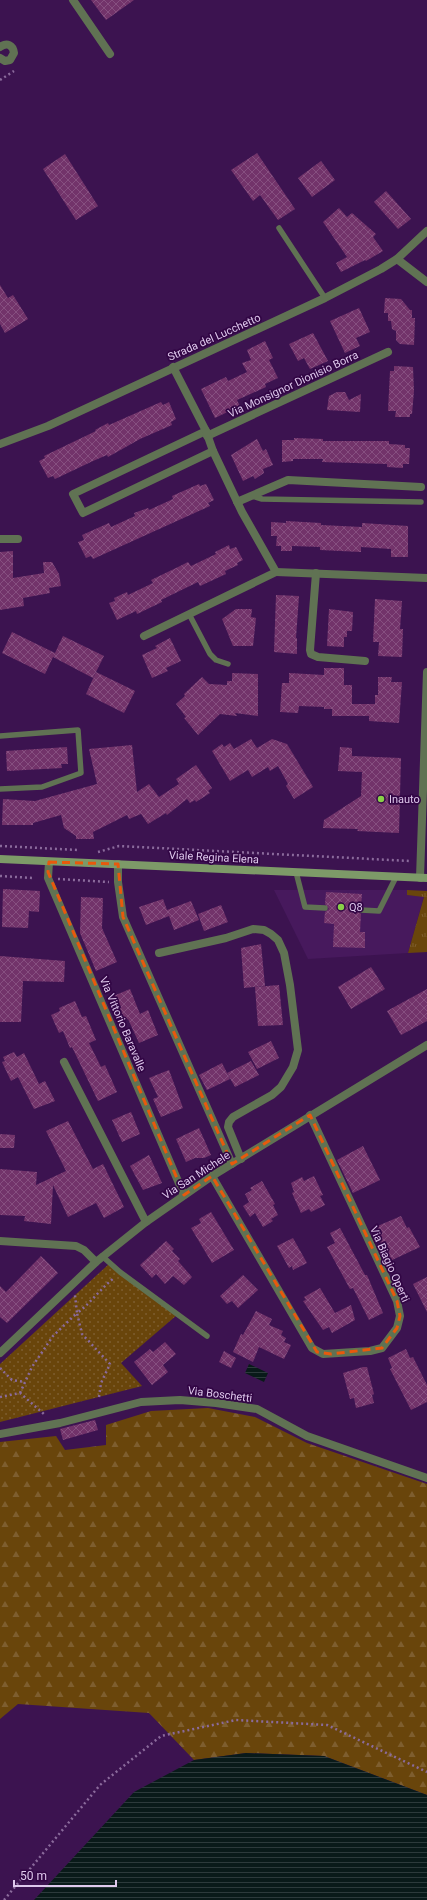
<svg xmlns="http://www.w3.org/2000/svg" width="427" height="1900" font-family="Roboto,sans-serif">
<defs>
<pattern id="grass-tufts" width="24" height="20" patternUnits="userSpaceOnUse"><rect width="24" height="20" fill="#69450b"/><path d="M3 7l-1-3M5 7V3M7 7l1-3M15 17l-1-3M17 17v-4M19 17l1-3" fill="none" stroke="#7e5e2f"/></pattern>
<pattern id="forest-firs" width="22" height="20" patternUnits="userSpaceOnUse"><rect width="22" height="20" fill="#69450b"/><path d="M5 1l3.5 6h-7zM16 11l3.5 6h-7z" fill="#7e5e2f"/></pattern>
<pattern id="park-dots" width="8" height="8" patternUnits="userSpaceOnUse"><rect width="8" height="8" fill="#69450b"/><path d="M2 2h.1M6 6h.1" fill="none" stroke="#7e5e2f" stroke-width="1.8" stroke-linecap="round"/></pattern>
<pattern id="water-rules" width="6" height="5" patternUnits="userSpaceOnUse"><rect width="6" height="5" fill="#091a19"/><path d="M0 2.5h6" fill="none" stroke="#2c3a3b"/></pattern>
<pattern id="building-cross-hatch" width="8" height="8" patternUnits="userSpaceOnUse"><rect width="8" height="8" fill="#72336a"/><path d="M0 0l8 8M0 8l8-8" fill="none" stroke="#864f80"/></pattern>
</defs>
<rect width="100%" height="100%" fill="#3c1350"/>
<path fill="#47195d" d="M274 890H407V895L424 896 408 953 308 959Z"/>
<path fill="url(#grass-tufts)" d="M407 890 427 891V952L408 953 424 897 407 895Z"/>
<path fill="url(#forest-firs)" d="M208 1408 255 1417 307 1443 427 1484V1795L324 1756 246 1753 194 1760 149 1713 18 1704 0 1719V1442L56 1436 65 1450 106 1445V1425L151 1411Z"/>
<path fill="url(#park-dots)" d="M110 1263 177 1315 121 1363 142 1386 0 1422V1364Z"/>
<g fill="url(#water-rules)">
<path d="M249 1364 268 1373 264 1382 245 1373Z"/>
<path d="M246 1753 324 1756 427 1795V1900H34L134 1792 194 1760Z"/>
</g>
<g fill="url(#building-cross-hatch)">
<path d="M91 0H134L106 20Z"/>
<path d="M257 153 295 209 278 220 260 195 253 201 231 170Z"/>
<path d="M65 154 98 206 76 220 43 169Z"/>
<path d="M321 161 335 180 312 197 298 178Z"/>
<path d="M386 191 411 219 398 229 374 202Z"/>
<path d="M339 208 347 217 352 213 376 234 373 237 383 251 366 261 365 260 341 272 336 263 347 257 323 222Z"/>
<path d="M0 285 8 298 13 295 28 319 5 333 0 324Z"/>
<path d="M385 298 401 299 410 310H412V318H415L414 345 400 344 396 340V331L392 329 391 321H388V313H384Z"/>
<path d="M359 308 370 332 356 338 360 346 345 353 330 321Z"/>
<path d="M313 333 328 361 310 369 304 358 298 361 289 344Z"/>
<path d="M265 341 273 358 269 360 278 378 265 384 266 387 237 400 240 406 215 418 201 389 226 377 228 381 247 372 242 363 251 360 247 350Z"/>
<path d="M394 366 413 367 414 391 412 414H410V417H395L396 411H388L390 371H394Z"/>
<path d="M337 392H345L349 400 361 394 360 412 327 410 329 396Z"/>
<path d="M161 402 163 405 169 402 176 419 171 422 172 425 140 439 108 457 107 455 93 461 55 479 53 476 48 478 39 461 45 458 44 456 96 431 95 430 108 423 109 425Z"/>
<path d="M294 438 323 439V441H389V444L405 445V448H410L409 464H403V468L387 467V464L322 462 323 459H293V461L282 462V440H294Z"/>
<path d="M257 439 263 451 266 449 273 465 263 469 264 473 255 479 253 476 243 481 231 455Z"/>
<path d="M199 484 200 486 206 484 214 500 208 503 210 506 93 559 91 556 86 558 78 542 84 540 82 535 109 523 111 527 135 516 134 513 148 508 149 510 173 499 172 496Z"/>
<path d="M286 521 321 523V525L362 527V523L408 526V557H391V549L361 547V552L320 550V547L292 546V551H281V546H276L277 536H271V522L286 523Z"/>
<path d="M229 545 230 549 236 547 243 560 237 563 238 565 225 571 226 574 200 586 198 582 161 600 162 602 137 614 136 611 117 620 109 603 115 601 114 598 127 592 128 595 153 583 151 580 176 568 188 562 191 566 216 554 215 552Z"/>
<path d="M13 551V578L44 573 43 562H52L59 574 61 586 49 588 50 593 23 598 24 606 0 610V552Z"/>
<path d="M276 595 299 596 296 638H297V654L274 652Z"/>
<path d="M375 599 402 601 400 629H403L402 657 378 656 379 642H373Z"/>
<path d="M236 609H252L251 617 256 618 253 646H233L222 619Z"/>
<path d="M329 609 353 612 352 631H347V637H344V647L327 646Z"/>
<path d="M12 632 55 653 63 636 104 656 93 678 53 657 45 674 2 653Z"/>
<path d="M170 638 181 661 166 668 168 671 152 678 142 655 157 648 155 646Z"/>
<path d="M324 668H344V685H352V704H375V695H378V677H392L391 682H402L399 723 369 721V716H332V709H324V707L299 706 298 713 280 712 282 683H289V673L324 675Z"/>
<path d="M96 672 135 691 124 713 86 694Z"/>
<path d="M232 673 258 674V716L235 713 237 716 220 714 198 735 184 718 186 717 176 704 185 696 184 694 202 677 209 684 227 685V681H232Z"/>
<path d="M251 739 257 748 272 739 287 744 313 787 294 799 286 786 288 784 278 766 270 771 268 767 252 777 248 770 230 781 212 751 222 744 224 747 230 743 234 749Z"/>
<path d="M132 745 137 792 149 784 159 797 179 784 176 779 196 765 212 788 208 791 210 793 196 802 195 800 190 803 187 799 167 815 166 813 148 824 141 814 129 819 127 815 93 832 94 839H76V836L64 828 61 815 33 823V825H2L3 799 35 801 97 784 89 749Z"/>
<path d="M67 747 68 764H61L62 768 7 771 6 751Z"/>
<path d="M340 747 352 748V756L401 758 399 833 357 831 358 829 323 828 324 820 361 796 362 772 338 771Z"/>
<path d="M3 889 40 891 39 912 29 911 28 928 2 927Z"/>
<path d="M326 892 362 894 361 906 358 907 357 910 361 914 360 932H365V948L333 947 334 924 324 923 325 912 329 909 325 904Z"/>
<path d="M81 897 103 898 102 928 117 962 96 971 80 933Z"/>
<path d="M163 899 167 910 191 901 199 920 174 930 169 916 146 925 139 907Z"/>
<path d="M221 905 228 922 204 931 198 914Z"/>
<path d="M261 944 265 986 244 988 241 948Z"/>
<path d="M0 956 65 961 64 982 23 981 21 1022H0Z"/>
<path d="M371 967 385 989 351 1009 338 987Z"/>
<path d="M279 985 283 1025 258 1026 255 987Z"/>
<path d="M130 989 140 1014 148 1010 158 1035 139 1043 128 1019 122 1022 111 997Z"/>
<path d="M427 989V1021L401 1035 387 1011Z"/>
<path d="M75 1001 82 1017 86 1016 96 1040 89 1043 101 1067 105 1065 117 1092 98 1101 72 1047 70 1048 63 1031 59 1033 51 1015 60 1011 59 1008Z"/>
<path d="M271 1041 279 1058 257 1069 248 1052Z"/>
<path d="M14 1052 17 1057 24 1053 39 1084 45 1081 55 1101 34 1109 18 1077 11 1081 2 1062 5 1061 3 1057Z"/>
<path d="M251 1061 259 1075 235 1087 227 1073Z"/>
<path d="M222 1063 230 1079 207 1090 199 1075Z"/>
<path d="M169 1070 183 1108 161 1117 153 1099 158 1097 149 1078Z"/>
<path d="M131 1112 140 1134 122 1142 112 1120Z"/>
<path d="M68 1121 93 1169 103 1164 124 1207 104 1218 96 1203 68 1217 53 1185 51 1224 24 1221 25 1216 0 1215V1169L37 1172 36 1185 66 1171 46 1131Z"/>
<path d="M199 1128 211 1155 204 1158H195L186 1162 176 1139Z"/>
<path d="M0 1134 15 1135 14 1148H0Z"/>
<path d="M363 1146 380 1180 353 1193 337 1160Z"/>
<path d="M149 1155 162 1183 143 1190 130 1166Z"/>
<path d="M314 1176 323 1195 320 1196 325 1205 311 1212 309 1209 301 1213 292 1193 294 1192 291 1183 302 1177 304 1181Z"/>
<path d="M262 1181 275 1204 273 1205 278 1215 271 1219 273 1221 263 1227 255 1213 250 1217 243 1206 249 1202 245 1194 252 1190 250 1188Z"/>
<path d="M211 1212 234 1250 212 1263 191 1228 201 1223 199 1219Z"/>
<path d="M401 1216 407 1228 409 1227 420 1247 390 1261 373 1228Z"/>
<path d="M340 1228 365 1275H367L383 1313 369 1320 353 1288 350 1289 327 1247 335 1243 330 1233Z"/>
<path d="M293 1238 307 1263 293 1270 292 1266 289 1268 277 1246Z"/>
<path d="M166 1241 174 1249 172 1251 180 1259 178 1261 192 1277 184 1285 173 1276 165 1284 156 1274 152 1278 140 1265Z"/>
<path d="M41 1256 58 1273 7 1323 0 1317V1286L6 1292Z"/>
<path d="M243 1275 258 1290 238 1308 232 1301 227 1304 220 1296Z"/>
<path d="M427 1277V1312L413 1284Z"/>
<path d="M320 1288 335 1313 351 1305 355 1320 332 1333 329 1327 323 1330 303 1301 306 1300 304 1297Z"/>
<path d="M256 1311 272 1319 269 1325 283 1331 281 1335 286 1338 284 1342 291 1345 284 1359 259 1347 253 1362 233 1352 241 1334 243 1335Z"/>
<path d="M165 1342 176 1354 163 1365 168 1372 152 1385 134 1362 150 1349 153 1352Z"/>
<path d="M406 1349 410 1358 413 1357 427 1385V1402L411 1410 390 1369 392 1368 388 1358Z"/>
<path d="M224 1351 236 1358 231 1368 219 1362Z"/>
<path d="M363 1367H367L374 1394 372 1395 374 1403 356 1408 354 1398 350 1399 343 1373Z"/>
<path d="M95 1420 98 1430 63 1440 60 1429Z"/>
</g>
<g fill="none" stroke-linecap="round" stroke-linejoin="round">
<g stroke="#8b6b9c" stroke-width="2.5" stroke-dasharray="2 3" stroke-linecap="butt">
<path d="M0 80 14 71"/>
<path d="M0 846 79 850"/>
<path d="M98 852 119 846 410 861"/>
<path d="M0 876 33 878"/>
<path d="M58 879 109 882"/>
<path d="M0 1368 12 1380 25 1382"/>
<path d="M20 1393 32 1367 53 1336 77 1313 75 1295"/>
<path d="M0 1397 20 1393 45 1415"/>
<path d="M99 1397 101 1383 110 1364 82 1334 77 1313C91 1303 100 1289 114 1278"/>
<path d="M4 1900 100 1785 161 1736 236 1720 327 1725 427 1772"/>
</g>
<g stroke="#607253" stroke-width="5.5">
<path d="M279 228 325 298"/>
<path d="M252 496 262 499 421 502"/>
<path d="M189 614 210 654 216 660 228 664"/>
<path d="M0 736 78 730 81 773 42 787 0 789"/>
<path d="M296 872 305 907 325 908"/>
<path d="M361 910 379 911 396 877"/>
<path d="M102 1256 120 1272 207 1336"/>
</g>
<g stroke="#607253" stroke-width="8">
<path d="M73 0 110 54"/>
<path d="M0 47C7 42 13 45 14 53L10 60 5 61 0 58"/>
<path d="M397 259 427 282"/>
<path d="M206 431 73 494 83 513 213 451"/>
<path d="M207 436 388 352"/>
<path d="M0 444 48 426 325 298 381 269 397 259 427 231"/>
<path d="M237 502 288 480 421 487"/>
<path d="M0 539H18"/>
<path d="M276 572 427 578"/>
<path d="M316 573 310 650 311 654 318 657 365 661"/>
<path d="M144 636 276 572 242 512 213 451 206 431 173 367"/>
<path d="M49 862 48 878 184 1195"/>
<path d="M118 864V882L123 917 232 1164"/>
<path d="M420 878 427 672"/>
<path d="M159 953 226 938 253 929 264 930 271 934 278 940 284 953 290 985 298 1050 293 1067 281 1087 272 1095 233 1117 229 1122 228 1127 241 1159"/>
<path d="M64 1062 146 1222"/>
<path d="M212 1176 312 1348 323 1354 370 1351 382 1348 397 1328 400 1316 397 1301 310 1115"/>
<path d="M0 1241 76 1246 84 1250 96 1262"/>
<path d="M0 1353 96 1262 146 1222 212 1176 427 1045"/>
<path d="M0 1434 60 1423 141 1402 180 1400 216 1403 257 1409 307 1436 427 1478"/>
</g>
<path stroke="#7d9a68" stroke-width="8" d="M0 859 427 878"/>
</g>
<path fill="none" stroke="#e8590c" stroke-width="3" stroke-dasharray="8 5" stroke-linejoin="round" d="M49 862 118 864 123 917 232 1164 310 1115 397 1301 400 1316 397 1328 382 1348 331 1354 317 1352 212 1176 184 1195 48 872Z"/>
<g fill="#89cf48" stroke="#320645" stroke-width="1.5">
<circle cx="381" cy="799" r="4"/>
<circle cx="341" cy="907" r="4"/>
</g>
<g text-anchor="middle" stroke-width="3.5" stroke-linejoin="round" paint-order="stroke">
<g font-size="11" fill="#dfc9ed" stroke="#320645">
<text transform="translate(214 337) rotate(-24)" y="4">Strada del Lucchetto</text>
<text transform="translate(293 384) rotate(-25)" y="4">Via Monsignor Dionisio Borra</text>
<text transform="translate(214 857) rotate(3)" y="4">Viale Regina Elena</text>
<text transform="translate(123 1024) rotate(67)" y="4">Via Vittorio Baravalle</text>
<text transform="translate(196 1175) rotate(-33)" y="4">Via San Michele</text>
<text transform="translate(390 1264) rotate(66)" y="4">Via Biagio Operti</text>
<text transform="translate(220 1394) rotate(7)" y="4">Via Boschetti</text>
</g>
<g font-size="11" fill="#dfc9ed" stroke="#320645" text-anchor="start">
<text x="389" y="803">Inauto</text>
<text x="349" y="911">Q8</text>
</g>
</g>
<path d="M14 1880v6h102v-6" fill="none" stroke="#dfc9ed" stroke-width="2"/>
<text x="20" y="1880" font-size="12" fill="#dfc9ed" stroke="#320645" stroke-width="3" paint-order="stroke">50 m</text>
</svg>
